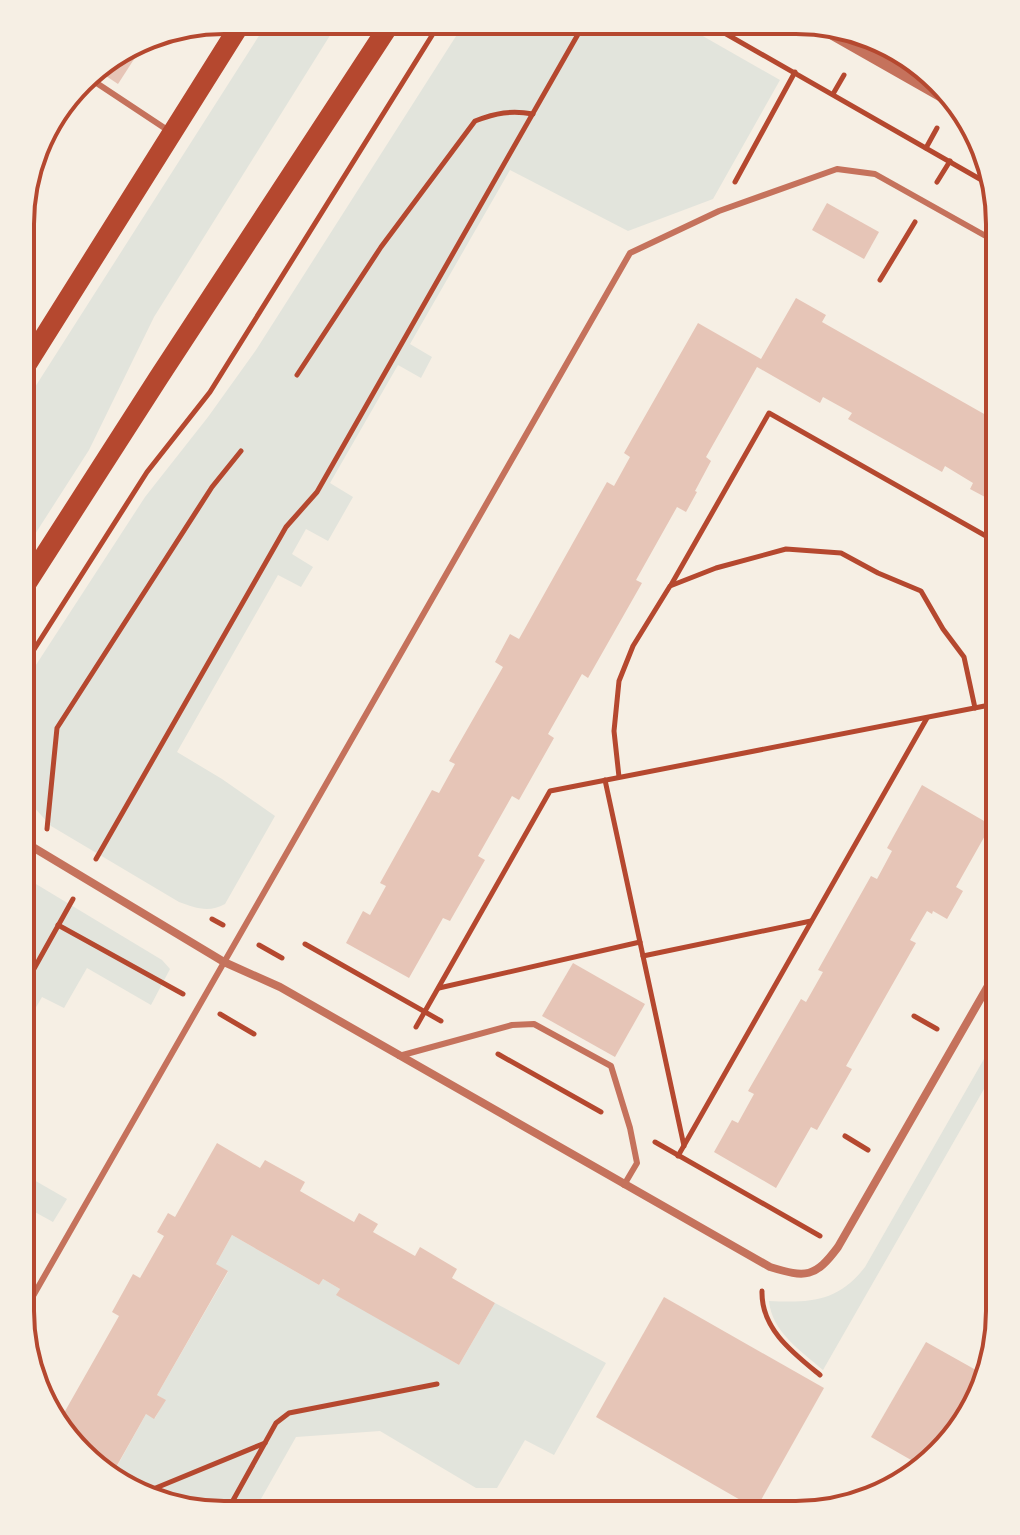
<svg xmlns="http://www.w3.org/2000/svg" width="1020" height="1535" font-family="Mulish,sans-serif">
<rect width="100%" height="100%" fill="#f6efe4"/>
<g fill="#e2e4dc">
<path d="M269 20 339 21 154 317 89 450 21 556V409Z"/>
<path d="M465 22 680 23 780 80 713 199 628 231 510 170 410 344 432 357 421 378 398 365 330 483 353 497 328 541 306 529 292 554 313 567 301 587 278 575 177 752 222 779 275 816 225 904C209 913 195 908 179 902L51 826 21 793V688L145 497 208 417 256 350Z"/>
<path d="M21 875 162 960 170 969 151 1005 87 968 64 1008 42 997 20 1035Z"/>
<path d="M1000 1031V1061L823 1370C801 1351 772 1332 769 1301 810 1303 838 1302 865 1267Z"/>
<path d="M20 1172 67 1199 53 1222 33 1211 20 1235Z"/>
<path d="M232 1235 319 1285 323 1279 340 1289 337 1294 459 1365 495 1303 606 1363 554 1455 525 1440 497 1488H476L380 1431 296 1437 253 1513H198L111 1477 146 1414 155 1418 165 1400 157 1395 228 1272 216 1264Z"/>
</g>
<g fill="#e6c5b7">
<path d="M149 36 118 84 94 68Z"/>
<path d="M827 203 879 232 864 259 812 230Z"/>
<path d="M796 298 826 315 822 322 1000 423V505L970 489 973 483 945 466 942 472 848 419 852 413 823 397 820 403 757 367 706 457 711 461 695 491 697 492 686 512 677 507 636 580 642 583 588 678 582 674 548 734 554 738 519 800 512 796 478 856 485 860 450 921 443 918 409 978 346 943 363 911 370 915 386 886 380 883 432 790 439 793 455 764 449 761 503 667 495 662 510 634 519 639 607 482 614 486 630 457 624 453 698 323 761 359Z"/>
<path d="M922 785 991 825 956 887 963 891 947 919 933 911 932 914 927 911 910 940 916 943 846 1066 852 1069 817 1130 811 1127 776 1188 714 1152 732 1120 738 1123 754 1094 748 1091 801 999 806 1002 823 972 818 970 871 876 877 879 892 851 887 848Z"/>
<path d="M573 963 645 1004 615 1057 542 1016Z"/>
<path d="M217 1143 260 1168 265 1160 305 1182 300 1191 354 1222 359 1213 378 1224 373 1232 415 1256 420 1247 457 1269 452 1278 495 1303 459 1365 336 1295 340 1289 323 1279 319 1285 232 1235 216 1264 228 1271 157 1395 166 1400 154 1419 146 1414 115 1469 84 1452 60 1420 119 1316 112 1312 133 1274 140 1278 164 1236 157 1232 168 1213 175 1217Z"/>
<path d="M664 1297 824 1388 756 1509 596 1417Z"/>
<path d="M926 1342 983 1374 965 1425 918 1464 871 1437Z"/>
</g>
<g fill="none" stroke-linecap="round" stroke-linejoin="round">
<g stroke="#b5482f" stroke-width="5">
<path d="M707 23 992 186"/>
<path d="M833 94 844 75"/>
<path d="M926 148 937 128"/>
<path d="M735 182 795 72"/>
<path d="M937 182 950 161"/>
<path d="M880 280 915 222"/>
<path d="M297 375 381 247 475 121C496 113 511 110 533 114"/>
<path d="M671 585 769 413 1000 544"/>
<path d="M21 670 147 472 210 392 441 21"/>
<path d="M619 777 614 731 619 681 633 646 670 586 716 568 786 549 841 553 878 573 921 591 943 629 964 657 975 708"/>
<path d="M605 780 684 1146"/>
<path d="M47 829 57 728 212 487 241 451"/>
<path d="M96 859 286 527 317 492 585 22"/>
<path d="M212 919 223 925"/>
<path d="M58 925 183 994"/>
<path d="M305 944 441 1021"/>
<path d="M259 945 282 958"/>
<path d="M643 956 811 921"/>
<path d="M439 988 640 942"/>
<path d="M21 992 73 899"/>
<path d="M220 1014 254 1034"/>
<path d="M914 1016 937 1029"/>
<path d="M416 1027 550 791 1000 703"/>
<path d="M498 1054 601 1112"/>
<path d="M845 1136 868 1150"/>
<path d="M655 1142 820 1236"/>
<path d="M678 1156 927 718"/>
<path d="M762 1291C761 1329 793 1353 820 1375"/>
<path d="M146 1492 265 1443"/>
<path d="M226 1513 276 1423 289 1413 437 1384"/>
</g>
<g stroke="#c5725c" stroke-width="6">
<path d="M86 76 169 131"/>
<path d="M399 1056 512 1025 534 1024 611 1066 630 1128 637 1163 624 1185"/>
<path d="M21 1317 630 253 719 211 837 169 875 174 1000 244"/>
</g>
<path stroke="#c5725c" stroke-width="8" d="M21 840 224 962 280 987 770 1267C806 1278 815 1278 838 1247L1000 965"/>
<path stroke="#c5725c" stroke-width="14" d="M817 24 949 99"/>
<g stroke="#b5482f" stroke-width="20">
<path d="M22 372 243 20"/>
<path d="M21 592 159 377 392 21"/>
</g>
</g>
<path d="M0 0H1020V1535H0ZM224 34H796A190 190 0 0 1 986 224V1311A190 190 0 0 1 796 1501H224A190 190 0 0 1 34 1311V224A190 190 0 0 1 224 34Z" fill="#f6efe4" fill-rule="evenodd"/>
<path fill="none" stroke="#b5482f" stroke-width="4" d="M224 34H796A190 190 0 0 1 986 224V1311A190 190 0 0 1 796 1501H224A190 190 0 0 1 34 1311V224A190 190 0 0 1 224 34Z"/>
</svg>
